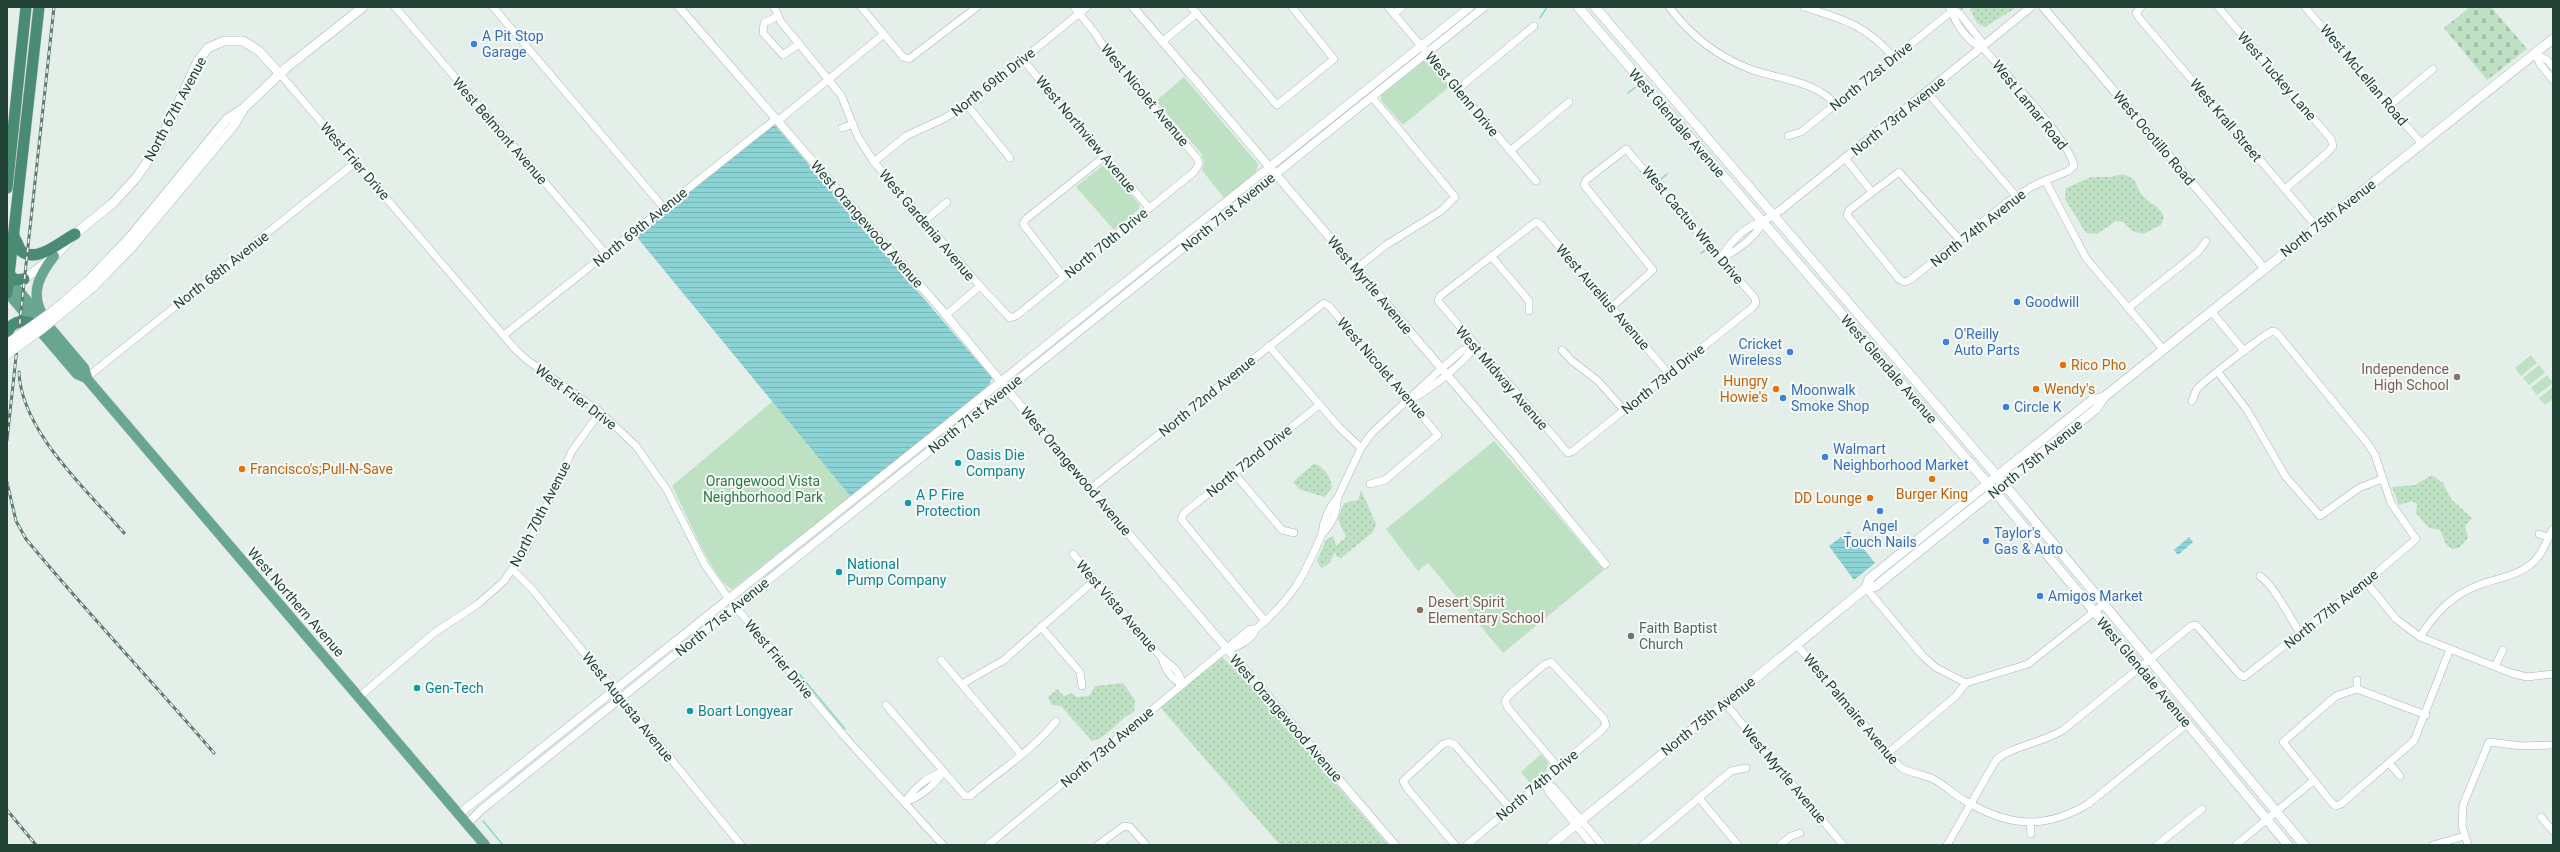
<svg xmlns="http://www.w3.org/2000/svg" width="2560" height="852" font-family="Roboto,sans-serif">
<defs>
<pattern id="grass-dots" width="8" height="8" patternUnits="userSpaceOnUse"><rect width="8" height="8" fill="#bee0c3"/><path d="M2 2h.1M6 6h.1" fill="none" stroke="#a3c1a8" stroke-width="1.8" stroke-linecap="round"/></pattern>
<pattern id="cemetery-stones" width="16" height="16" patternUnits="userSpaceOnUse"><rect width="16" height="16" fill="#bee0c3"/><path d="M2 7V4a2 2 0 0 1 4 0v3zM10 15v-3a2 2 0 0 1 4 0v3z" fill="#a3c1a8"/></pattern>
<pattern id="water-rules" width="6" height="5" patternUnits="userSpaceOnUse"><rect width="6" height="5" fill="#8cd3d5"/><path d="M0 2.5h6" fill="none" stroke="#78b6b7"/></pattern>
</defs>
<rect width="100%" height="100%" fill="#e5efe9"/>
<g fill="url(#grass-dots)">
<path d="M1972 7H2017L1985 27 1977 23 1970 9Z"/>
<path d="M2122 174C2141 179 2134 188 2145 198 2152 205 2160 206 2164 217L2161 225 2143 234 2132 231 2123 222 2116 221 2097 234 2086 233 2065 199 2066 188 2091 177H2111Z"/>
<path d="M1313 464C1324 465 1331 478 1332 488L1324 497 1299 489 1293 482Z"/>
<path d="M2432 475 2443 483 2451 499 2472 518 2465 527 2468 538 2459 548 2452 549 2446 544 2440 530 2429 528 2416 513 2417 504 2412 501 2399 505 2392 487 2415 485Z"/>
<path d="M1361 490 1376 524 1373 532 1341 558 1337 557 1335 552 1329 564 1321 568 1317 561 1326 540 1333 536 1336 546 1346 537 1338 519 1344 503 1358 500Z"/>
<path d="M1222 657 1244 677 1388 845H1280L1160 707Z"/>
<path d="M1123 683 1135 700 1134 712C1118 719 1108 738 1092 741L1061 706 1052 705 1048 697 1057 689 1064 696 1072 693 1077 697 1089 696 1095 686Z"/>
</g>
<path fill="url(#cemetery-stones)" d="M2470 7H2491L2527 49 2487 80 2444 28Z"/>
<g fill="#bee0c3">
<path d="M1425 60 1450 86 1403 125 1381 100V95Z"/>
<path d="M1184 77 1258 164 1256 172 1224 198 1202 170 1204 162 1201 153 1156 101Z"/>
<path d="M1102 166H1106L1140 205 1138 210 1114 230 1076 187Z"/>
<path d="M2531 355 2537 363 2521 376 2515 368Z"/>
<path d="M2539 365 2545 373 2529 385 2523 378Z"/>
<path d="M2547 375 2553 383 2537 395 2531 388Z"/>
<path d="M2553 387V399L2545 405 2539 398Z"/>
<path d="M773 401 851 497 732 589C714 583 683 506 672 486Z"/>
<path d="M1494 441 1604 570 1503 653 1428 563 1418 571 1386 529Z"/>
<path d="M1541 754 1548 763 1547 770 1531 784 1521 772Z"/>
</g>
<g fill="url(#water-rules)">
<path d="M774 124 992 378 989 385 851 497 636 236Z"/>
<path d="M1849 531 1875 563 1854 580 1829 546Z"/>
<path d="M2189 537 2193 542 2178 555 2174 550Z"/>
</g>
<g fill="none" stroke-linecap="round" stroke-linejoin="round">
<g stroke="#8cd3d5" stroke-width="1.5">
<path d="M1960 11 1963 7"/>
<path d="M1540 18 1547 7"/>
<path d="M1628 93 1636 87"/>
<path d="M1661 179 1667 174"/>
<path d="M1701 253 1706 250"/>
<path d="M795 669 845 729"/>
<path d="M483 821 503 845"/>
</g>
<g stroke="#a7b8b0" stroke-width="8">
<g id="minor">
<path d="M395 7 606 254"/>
<path d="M493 7 664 208"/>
<path d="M774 7 781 22 841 95 858 137 874 162 980 286 1010 318 1016 316 1194 172 1199 164 1197 158 1109 55 1095 33 1074 7"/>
<path d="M861 7 903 57 909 59 977 7"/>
<path d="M1191 7 1277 105 1334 59 1292 7"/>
<path d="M1388 7 1536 181"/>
<path d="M1669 7C1691 36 1716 56 1750 69 1777 79 1816 81 1835 104"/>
<path d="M1804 7C1842 19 1867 25 1894 58"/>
<path d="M1949 7 1960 14 1981 41 1982 47C2002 70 2070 141 2074 166L2068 171 2033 186 2006 203 1910 280 1904 282 1899 279 1847 215 1849 210 1899 172 1960 240"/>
<path d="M2141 7 2136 13 2140 19 2317 227"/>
<path d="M2218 7 2331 139 2333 146 2328 152 2285 189"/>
<path d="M2305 7 2422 144"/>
<path d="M1952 11C1955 24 1970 44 1982 47"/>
<path d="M1394 14 1402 7"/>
<path d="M778 16 764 23 763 33 783 55 799 44"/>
<path d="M1162 42 1197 13"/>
<path d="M2535 54 2540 64 2553 80"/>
<path d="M2535 54 2547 60 2553 67"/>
<path d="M1023 60 1149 208"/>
<path d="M280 74 515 349 527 360 600 412 636 446 667 490 705 565 729 599 844 736 943 845"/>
<path d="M1458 89 1534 26"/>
<path d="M1927 92 2016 196"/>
<path d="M967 105 1010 158"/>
<path d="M2390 105 2433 69"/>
<path d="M779 120 884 34"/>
<path d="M842 128 853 124"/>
<path d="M1788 136 1801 132 1952 11"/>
<path d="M1510 151 1569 102"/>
<path d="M1845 158 1872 192"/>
<path d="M874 162 906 136 943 119 967 105 1087 7"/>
<path d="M2045 180 2086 258 2163 349"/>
<path d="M924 221 947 202"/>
<path d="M1491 256 1529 301V311"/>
<path d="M1721 258C1729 243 1745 226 1762 222"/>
<path d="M1721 258C1736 251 1756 238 1762 222"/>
<path d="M1356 269 1386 245 1441 211 1455 197 1372 97"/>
<path d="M1064 277 1023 224 1026 219 1105 156"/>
<path d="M1612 307 1653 270 1584 185 1586 180 1626 149 1754 297 1756 302 1753 307 1573 451 1568 453 1438 301 1440 296 1536 222 1540 224 1669 374"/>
<path d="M2128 308 2198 252 2206 241"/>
<path d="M2211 311 2244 351"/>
<path d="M946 315 980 286"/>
<path d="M504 335 777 118"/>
<path d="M1269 346 1339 427 1361 448"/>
<path d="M1562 350 1571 360 1598 381 1624 410"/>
<path d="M2218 372 2247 410 2286 477 2320 516 2359 488 2382 479"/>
<path d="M86 378 356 162"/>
<path d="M1410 399C1427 393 1465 362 1475 346"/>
<path d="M1234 473 1282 530 1294 533"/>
<path d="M1090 489 1324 303 1329 306 1438 435 1385 480 1370 484"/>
<path d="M1322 534C1331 525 1338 512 1337 499"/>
<path d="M2539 534 2548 537"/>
<path d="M1073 554 1162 658C1171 665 1181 672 1182 684"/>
<path d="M513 570 532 589 741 845"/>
<path d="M2260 576C2277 589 2288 616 2301 634"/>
<path d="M2366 582 2396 619 2420 637 2511 673 2527 677 2553 674"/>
<path d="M1866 588 1922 655 1935 667 1966 683"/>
<path d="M1265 621 1181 519 1184 513 1319 405"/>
<path d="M1041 627 1080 672 1082 686"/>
<path d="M2420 637C2435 613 2452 595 2479 585 2496 578 2515 577 2530 565 2542 556 2546 541 2553 529"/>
<path d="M1796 644 1900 767C1911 774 1924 774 1935 780 1944 785 1953 793 1962 799 2006 826 2043 831 2088 804L2187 724"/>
<path d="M1227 649C1238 647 1252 640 1256 629 1293 598 1303 578 1322 534 1323 522 1328 508 1337 499L1361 448 1372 433 1441 369 1463 350 1475 346"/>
<path d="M1162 658C1165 670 1171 679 1182 684"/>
<path d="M941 660 1021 754"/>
<path d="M2495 666 2503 650"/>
<path d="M2357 680V689"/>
<path d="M962 684 1004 660 1095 580"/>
<path d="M359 697 434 633 478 604 504 581 526 549 572 451 600 412"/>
<path d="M1724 702 1843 845"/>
<path d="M886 705 965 796H970C998 772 1033 750 1056 721"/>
<path d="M2426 715 2357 689 2336 696 2283 742 2333 804 2336 806 2341 804 2414 741 2450 649"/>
<path d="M1888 753 1955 697 1966 683 2028 664 2104 604"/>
<path d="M2390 764 2400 776"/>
<path d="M1543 780 1554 788 1602 845"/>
<path d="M1543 780 1549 792 1592 845"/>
<path d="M1699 798 1738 845"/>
<path d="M905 802C919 798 935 785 943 772"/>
<path d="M905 802C913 789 928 776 943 772"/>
<path d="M2541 817 2553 831"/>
<path d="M2030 823 2031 834"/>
<path d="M988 845 1250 629H1256"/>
<path d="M1098 845 1124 826 1130 827 1146 845"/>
<path d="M1455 845 1407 788 1403 781 1443 744 1449 742 1455 745 1510 808"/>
<path d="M1467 845 1602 730 1606 725 1604 719 1551 662 1544 665 1509 695 1505 701 1508 708 1558 767"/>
<path d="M1643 845 1731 771 1746 768"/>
<path d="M1780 845 1791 836 1800 833"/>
<path d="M1947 845 1996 760C2012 746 2042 743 2063 730L2191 626 2196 625 2199 628 2240 675 2244 677 2366 582 2416 539 2391 503 2375 455 2368 444 2277 333 2273 331C2265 333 2202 383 2197 389 2195 392 2194 397 2192 401"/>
<path d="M2157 845 2202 809"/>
<path d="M2236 845 2313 781"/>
<path d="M2433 845 2465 836"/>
<path d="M2468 845 2462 826 2463 805 2489 742 2522 746 2553 745"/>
</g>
</g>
<g stroke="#a7b8b0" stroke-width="9">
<g id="tertiary">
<path d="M679 7 946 315 1057 450 1395 845"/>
<path d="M1133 7 1518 458 1605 564"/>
<path d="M2043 7 2265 269"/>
<path d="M1762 222 1782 209 2031 7"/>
<path d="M459 814 1470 7"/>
<path d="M467 824 481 810 1484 7"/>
</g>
</g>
<g stroke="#a3bbb0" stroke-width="10">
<g id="secondary">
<path d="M1578 7 2000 498 2288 845"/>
<path d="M1595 7 2009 490 2304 845"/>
<path d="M89 280 132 235 227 119 244 108 286 68 363 7"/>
<path d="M19 283 57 254 75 234 113 203 136 178 157 148 198 61 208 48 224 41H243L259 51 280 74"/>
<path d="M93 287 131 248 234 125 243 110"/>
<path d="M1866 588 1869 579 2092 400 2104 397"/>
<path d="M1551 845 1866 588 1876 586 2096 409 2104 397 2553 39"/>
</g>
</g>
<g stroke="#c1cac7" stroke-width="11">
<g id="primary">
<path d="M7 277 84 368 88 380 485 845"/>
<path d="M7 292 77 374 86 378"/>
<path d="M42 314C30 292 40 274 54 256"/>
</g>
</g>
<g stroke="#c1cac7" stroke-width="12">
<g id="trunk">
<path d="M7 188 26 7"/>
<path d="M14 236 21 251C37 264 61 241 75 234"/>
<path d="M7 272 15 280 24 279"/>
<path d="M7 293 39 7"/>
<path d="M7 333C13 319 26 318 37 327"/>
</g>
</g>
<use href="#minor" stroke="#fff" stroke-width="7"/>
<use href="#tertiary" stroke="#fff" stroke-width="8"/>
<use href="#secondary" stroke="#fff" stroke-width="9"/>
<use href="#primary" stroke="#68a68f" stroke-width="10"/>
<use href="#trunk" stroke="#4a8b74" stroke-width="11"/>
<g stroke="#5e7d71" stroke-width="3">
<g id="rail">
<path d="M19 372C21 431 87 490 124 533"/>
<path d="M7 440 54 7"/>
<path d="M7 482 16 521 26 539C87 613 152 681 214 753"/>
<path d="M7 810 36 845"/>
</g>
</g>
<use href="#rail" stroke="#f6fbf8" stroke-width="1.5" stroke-dasharray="4.5" stroke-linecap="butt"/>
<g stroke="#a3bbb0" stroke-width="10" stroke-linecap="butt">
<g id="secondary-bridge">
<path d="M7 344 56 309 89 280"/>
<path d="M7 354 42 329 93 287"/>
</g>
</g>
<use href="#secondary-bridge" stroke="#fff" stroke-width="9"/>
</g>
<g fill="#3f7fe0" stroke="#f6fbf8" stroke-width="1.5">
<circle cx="474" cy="44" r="4"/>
<circle cx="2017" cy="302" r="4"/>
<circle cx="1946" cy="342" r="4"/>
<circle cx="1790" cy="352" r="4"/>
<circle cx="1783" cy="398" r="4"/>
<circle cx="2006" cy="407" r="4"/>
<circle cx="1825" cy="457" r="4"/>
<circle cx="1880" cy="511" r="4"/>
<circle cx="1986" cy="541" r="4"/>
<circle cx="2040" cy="596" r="4"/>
</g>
<g fill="#e8710a" stroke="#f6fbf8" stroke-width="1.5">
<circle cx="2063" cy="365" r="4"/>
<circle cx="1776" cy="389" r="4"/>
<circle cx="2036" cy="389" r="4"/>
<circle cx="242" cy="469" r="4"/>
<circle cx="1932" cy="479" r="4"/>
<circle cx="1870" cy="498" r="4"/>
</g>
<g fill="#8d6e63" stroke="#f6fbf8" stroke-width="1.5">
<circle cx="2457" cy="377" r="4"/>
<circle cx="1420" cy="610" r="4"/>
</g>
<g fill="#0f9aa8" stroke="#f6fbf8" stroke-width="1.5">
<circle cx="958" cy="463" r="4"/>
<circle cx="908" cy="503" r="4"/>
<circle cx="839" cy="572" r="4"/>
<circle cx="417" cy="688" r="4"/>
<circle cx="690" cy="711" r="4"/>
</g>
<circle fill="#6b7280" stroke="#f6fbf8" stroke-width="1.5" cx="1631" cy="636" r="4"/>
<g text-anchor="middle" stroke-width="4" stroke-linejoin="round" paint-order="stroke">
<g font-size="14" fill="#366cbe" stroke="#f6fbf8" text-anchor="start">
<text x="482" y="41">A Pit Stop<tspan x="482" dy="16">Garage</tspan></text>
<text x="2025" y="307">Goodwill</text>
<text x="1954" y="339">O'Reilly<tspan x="1954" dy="16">Auto Parts</tspan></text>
<text x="1782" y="349" text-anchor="end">Cricket<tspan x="1782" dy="16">Wireless</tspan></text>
<text x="1791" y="395">Moonwalk<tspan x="1791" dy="16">Smoke Shop</tspan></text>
<text x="2014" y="412">Circle K</text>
<text x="1833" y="454">Walmart<tspan x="1833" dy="16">Neighborhood Market</tspan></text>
<text x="1880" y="531" text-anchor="middle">Angel<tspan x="1880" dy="16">Touch Nails</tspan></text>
<text x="1994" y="538">Taylor's<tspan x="1994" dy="16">Gas &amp; Auto</tspan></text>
<text x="2048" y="601">Amigos Market</text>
</g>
<g font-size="14" fill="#234236" stroke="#f6fbf8">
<text transform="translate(2364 75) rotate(50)" y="5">West McLellan Road</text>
<text transform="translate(1871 76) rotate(-39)" y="5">North 72st Drive</text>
<text transform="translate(2277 76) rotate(49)" y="5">West Tuckey Lane</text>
<text transform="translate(993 82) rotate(-38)" y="5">North 69th Drive</text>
<text transform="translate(1462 94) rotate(50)" y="5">West Glenn Drive</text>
<text transform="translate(1145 95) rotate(50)" y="5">West Nicolet Avenue</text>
<text transform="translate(2030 105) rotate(51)" y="5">West Lamar Road</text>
<text transform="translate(175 109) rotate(-62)" y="5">North 67th Avenue</text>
<text transform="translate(1898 116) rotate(-39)" y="5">North 73rd Avenue</text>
<text transform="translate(2226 120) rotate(50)" y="5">West Krall Street</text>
<text transform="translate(1677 123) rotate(49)" y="5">West Glendale Avenue</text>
<text transform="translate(500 131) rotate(49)" y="5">West Belmont Avenue</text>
<text transform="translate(1086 134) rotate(50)" y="5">West Northview Avenue</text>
<text transform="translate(2154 138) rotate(50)" y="5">West Ocotillo Road</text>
<text transform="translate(355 161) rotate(49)" y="5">West Frier Drive</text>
<text transform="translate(1228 212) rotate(-39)" y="5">North 71st Avenue</text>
<text transform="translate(2328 218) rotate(-38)" y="5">North 75th Avenue</text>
<text transform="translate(867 224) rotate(49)" y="5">West Orangewood Avenue</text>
<text transform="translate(927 225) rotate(50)" y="5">West Gardenia Avenue</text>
<text transform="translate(1693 225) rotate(50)" y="5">West Cactus Wren Drive</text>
<text transform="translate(640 227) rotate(-39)" y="5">North 69th Avenue</text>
<text transform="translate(1978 228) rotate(-38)" y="5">North 74th Avenue</text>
<text transform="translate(1106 243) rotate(-39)" y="5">North 70th Drive</text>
<text transform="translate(221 270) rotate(-38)" y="5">North 68th Avenue</text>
<text transform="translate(1370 285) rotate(50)" y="5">West Myrtle Avenue</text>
<text transform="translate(1603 297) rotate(49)" y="5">West Aurelius Avenue</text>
<text transform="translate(1382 368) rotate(49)" y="5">West Nicolet Avenue</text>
<text transform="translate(1889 369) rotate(49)" y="5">West Glendale Avenue</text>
<text transform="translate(1502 378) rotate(49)" y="5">West Midway Avenue</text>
<text transform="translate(1663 379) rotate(-39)" y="5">North 73rd Drive</text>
<text transform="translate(1207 396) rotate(-39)" y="5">North 72nd Avenue</text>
<text transform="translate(576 397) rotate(37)" y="5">West Frier Drive</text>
<text transform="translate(975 414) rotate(-39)" y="5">North 71st Avenue</text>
<text transform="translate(2035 459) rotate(-39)" y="5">North 75th Avenue</text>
<text transform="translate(1249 461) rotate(-39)" y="5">North 72nd Drive</text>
<text transform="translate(1076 471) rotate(50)" y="5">West Orangewood Avenue</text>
<text transform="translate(540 514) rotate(-63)" y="5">North 70th Avenue</text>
<text transform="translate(296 602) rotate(49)" y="5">West Northern Avenue</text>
<text transform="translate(1117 606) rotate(49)" y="5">West Vista Avenue</text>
<text transform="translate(2331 609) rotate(-39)" y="5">North 77th Avenue</text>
<text transform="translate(722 617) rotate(-39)" y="5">North 71st Avenue</text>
<text transform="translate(779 659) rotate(50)" y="5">West Frier Drive</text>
<text transform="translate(2144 672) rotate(50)" y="5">West Glendale Avenue</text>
<text transform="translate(628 707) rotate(51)" y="5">West Augusta Avenue</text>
<text transform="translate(1851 709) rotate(50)" y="5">West Palmaire Avenue</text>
<text transform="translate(1708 716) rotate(-39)" y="5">North 75th Avenue</text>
<text transform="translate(1286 718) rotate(49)" y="5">West Orangewood Avenue</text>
<text transform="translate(1107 747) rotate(-40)" y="5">North 73rd Avenue</text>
<text transform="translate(1784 774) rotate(50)" y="5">West Myrtle Avenue</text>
<text transform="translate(1537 785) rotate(-40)" y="5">North 74th Drive</text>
</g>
<g font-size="14" fill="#c56008" stroke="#f6fbf8" text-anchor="start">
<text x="2071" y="370">Rico Pho</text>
<text x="1768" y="386" text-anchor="end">Hungry<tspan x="1768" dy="16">Howie's</tspan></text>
<text x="2044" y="394">Wendy's</text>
<text x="250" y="474">Francisco's;Pull-N-Save</text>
<text x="1932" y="499" text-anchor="middle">Burger King</text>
<text x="1862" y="503" text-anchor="end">DD Lounge</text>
</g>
<g font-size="14" fill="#785e54" stroke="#f6fbf8" text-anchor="end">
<text x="2449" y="374">Independence<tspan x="2449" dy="16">High School</tspan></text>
<text x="1428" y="607" text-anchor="start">Desert Spirit<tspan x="1428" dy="16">Elementary School</tspan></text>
</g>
<g font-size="14" fill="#0d838f" stroke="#f6fbf8" text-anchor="start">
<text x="966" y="460">Oasis Die<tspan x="966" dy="16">Company</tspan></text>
<text x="916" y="500">A P Fire<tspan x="916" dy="16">Protection</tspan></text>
<text x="847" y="569">National<tspan x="847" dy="16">Pump Company</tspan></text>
<text x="425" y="693">Gen-Tech</text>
<text x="698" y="716">Boart Longyear</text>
</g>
<g font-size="14" fill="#2b7b41" stroke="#f6fbf8">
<text x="763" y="486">Orangewood Vista<tspan x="763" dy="16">Neighborhood Park</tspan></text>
</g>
<g font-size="14" fill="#5b616d" stroke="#f6fbf8" text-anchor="start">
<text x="1639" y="633">Faith Baptist<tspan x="1639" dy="16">Church</tspan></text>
</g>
</g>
<rect width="2560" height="852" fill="none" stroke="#234236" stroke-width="16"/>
</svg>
